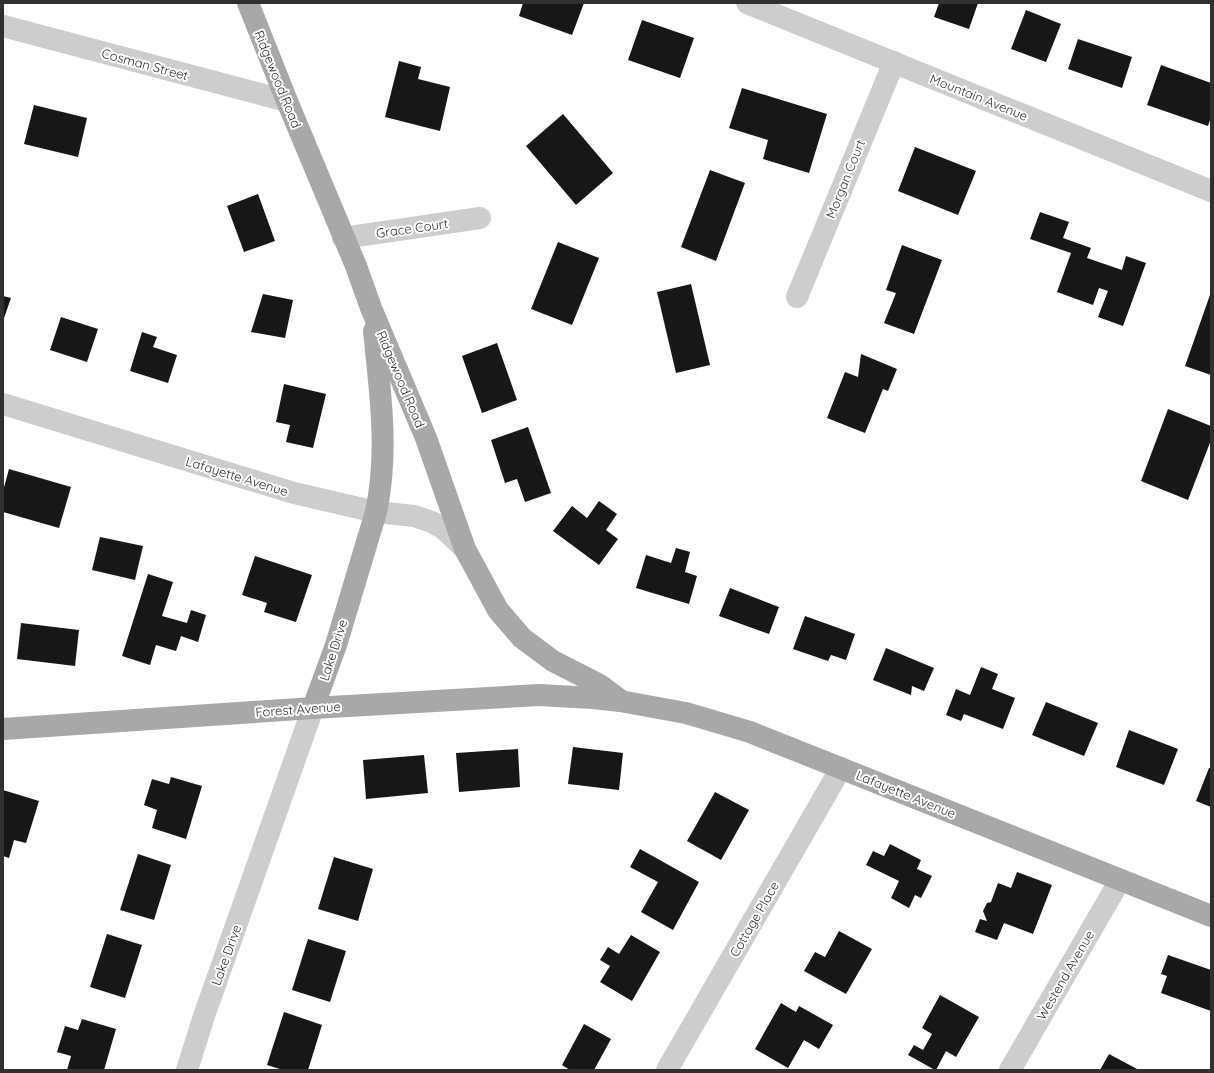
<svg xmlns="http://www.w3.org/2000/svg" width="1214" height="1073" font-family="Quicksand,sans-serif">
<rect width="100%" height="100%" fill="#fff"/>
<g fill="#171717">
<path d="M523 3H584L572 35 519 16Z"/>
<path d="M939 3H978L969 29 934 17Z"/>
<path d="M1026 10 1061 24 1046 62 1011 49Z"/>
<path d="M642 20 694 38 680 78 628 60Z"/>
<path d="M1078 39 1132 57 1122 88 1068 69Z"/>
<path d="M399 61 421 67 418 79 450 87 440 131 385 117Z"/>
<path d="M1161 65 1211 83V117L1208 126 1147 105Z"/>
<path d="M742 88 827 114 809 173 763 159 768 140 729 128Z"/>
<path d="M34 105 87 118 78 157 24 144Z"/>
<path d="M563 114 613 173 576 205 526 146Z"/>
<path d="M915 147 976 171 958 215 898 191Z"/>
<path d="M710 170 745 183 716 261 681 247Z"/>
<path d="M258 194 275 241 244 252 227 206Z"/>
<path d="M1040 212 1069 222 1063 238 1091 248 1087 258 1122 270 1126 256 1146 263 1123 326 1098 317 1108 291 1099 288 1093 305 1057 292 1071 253 1030 239Z"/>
<path d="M558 242 599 258 572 325 531 309Z"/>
<path d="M902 245 942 260 914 334 884 323 896 293 886 290Z"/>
<path d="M691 284 710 365 676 373 657 292Z"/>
<path d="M1211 292V375L1185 366Z"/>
<path d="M263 294 293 300 285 338 251 332Z"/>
<path d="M3 296 11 298 3 321Z"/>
<path d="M61 317 98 329 87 362 50 350Z"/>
<path d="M142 332 157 337 153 347 177 355 168 383 130 371Z"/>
<path d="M497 343 517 400 482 413 462 356Z"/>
<path d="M861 354 897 369 888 391 883 389 865 433 827 418 845 372 858 377Z"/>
<path d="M284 384 326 394 313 448 286 442 290 425 276 422Z"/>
<path d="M1168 409 1211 426V440L1188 500 1141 481Z"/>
<path d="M528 427 551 493 525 502 517 479 505 483 491 440Z"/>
<path d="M9 469 71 487 59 528 3 512V491Z"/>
<path d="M599 501 617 514 606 530 618 539 599 565 553 531 572 506 587 518Z"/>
<path d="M100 537 143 546 135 580 92 570Z"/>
<path d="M676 548 690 552 685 572 697 576 689 604 636 588 646 555 671 563Z"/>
<path d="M255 556 312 575 296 622 264 612 267 603 242 595Z"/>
<path d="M148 574 173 582 162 616 187 623 191 610 206 615 198 642 181 636 176 651 156 645 150 665 122 656Z"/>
<path d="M730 588 779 607 769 634 719 616Z"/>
<path d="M805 616 855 634 846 660 831 655 828 661 793 649Z"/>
<path d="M21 623 79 630 75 666 17 659Z"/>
<path d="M886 648 934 668 924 691 912 686 911 695 873 680Z"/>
<path d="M981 667 998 674 992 689 1015 698 1003 729 964 714 961 721 946 715 956 689 970 695Z"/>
<path d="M1046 702 1098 723 1084 756 1032 735Z"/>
<path d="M1129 730 1178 749 1164 785 1116 767Z"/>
<path d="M573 747 623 753 619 790 568 784Z"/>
<path d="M518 749 520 787 459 792 456 753Z"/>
<path d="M424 755 428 793 366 799 363 760Z"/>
<path d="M1209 768H1211V807L1196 801Z"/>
<path d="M171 777 202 786 186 839 152 828 157 810 144 805 152 779 169 784Z"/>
<path d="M3 790 39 801 26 843 14 840 9 858 3 856Z"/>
<path d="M715 792 749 810 721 860 687 841Z"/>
<path d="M890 844 921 860 917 869 932 876 921 898 915 895 909 908 891 898 899 881 866 865 873 851 884 856Z"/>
<path d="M640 849 699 882 673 930 641 912 658 882 630 867Z"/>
<path d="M138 854 171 865 154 920 120 910Z"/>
<path d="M334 857 373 869 358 921 318 909Z"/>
<path d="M1017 872 1052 885 1033 934 1004 923 997 940 975 932 980 919 987 921 983 911 987 903 991 902 998 883 1011 888Z"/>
<path d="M839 931 872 949 846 994 804 971 815 952 825 957Z"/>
<path d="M107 934 142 945 125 998 90 987Z"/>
<path d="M631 935 660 952 632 1001 600 982 610 966 600 960 608 947 619 954Z"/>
<path d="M308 939 346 951 330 1002 292 990Z"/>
<path d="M1168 955 1211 970V1011L1161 993 1167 976 1161 974Z"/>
<path d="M940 995 979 1017 956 1057 946 1051 936 1070H935L908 1055 914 1045 923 1050 932 1034 922 1028Z"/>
<path d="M781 1003 796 1012 799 1006 833 1025 819 1049 804 1040 788 1068 755 1049Z"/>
<path d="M284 1012 322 1025 308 1070H283L267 1065Z"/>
<path d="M82 1019 116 1029 104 1070H67L71 1056 57 1052 65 1026 78 1030Z"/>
<path d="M584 1024 611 1039 594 1070H570L562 1065Z"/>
<path d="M1109 1054 1139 1070H1100Z"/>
</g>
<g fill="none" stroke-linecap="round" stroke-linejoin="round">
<g stroke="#cdcdcd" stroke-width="22">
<path d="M747 3 1211 191"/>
<path d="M3 26 287 101"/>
<path d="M343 238 480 218"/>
<path d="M797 297 894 62"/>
<path d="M3 404 294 493 376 512 414 516 432 522 444 529 465 549"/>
<path d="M187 1070 204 1016 313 708"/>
<path d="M667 1070 841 768"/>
<path d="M1010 1070 1120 880"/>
</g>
<g stroke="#a8a8a8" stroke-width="22">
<path d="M248 3 287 101 356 266 371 308 426 438 465 549 498 610 522 638 553 661 600 685 620 700"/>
<path d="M313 708 336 645 376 512C389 452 380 391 374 331"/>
<path d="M3 729 313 708 539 695 593 698 620 701 686 713 750 732 1211 916"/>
</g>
</g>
<g text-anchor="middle" stroke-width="4" stroke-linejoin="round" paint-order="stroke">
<g font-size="13" fill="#303030" stroke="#fff">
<text transform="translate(145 64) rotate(15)" y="5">Cosman Street</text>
<text transform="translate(278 79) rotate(68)" y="5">Ridgewood Road</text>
<text transform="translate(979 97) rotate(22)" y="5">Mountain Avenue</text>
<text transform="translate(845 179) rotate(-68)" y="5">Morgan Court</text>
<text transform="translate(412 228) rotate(-8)" y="5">Grace Court</text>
<text transform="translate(401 379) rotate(67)" y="5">Ridgewood Road</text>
<text transform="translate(237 476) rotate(17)" y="5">Lafayette Avenue</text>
<text transform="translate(333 650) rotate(-72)" y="5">Lake Drive</text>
<text transform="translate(298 709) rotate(-4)" y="5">Forest Avenue</text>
<text transform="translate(906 794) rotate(22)" y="5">Lafayette Avenue</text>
<text transform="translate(754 919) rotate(-60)" y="5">Cottage Place</text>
<text transform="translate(226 955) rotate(-70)" y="5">Lake Drive</text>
<text transform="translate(1065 975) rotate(-60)" y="5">Westend Avenue</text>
</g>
</g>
<rect width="1214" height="1073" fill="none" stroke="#303030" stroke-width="8"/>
</svg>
